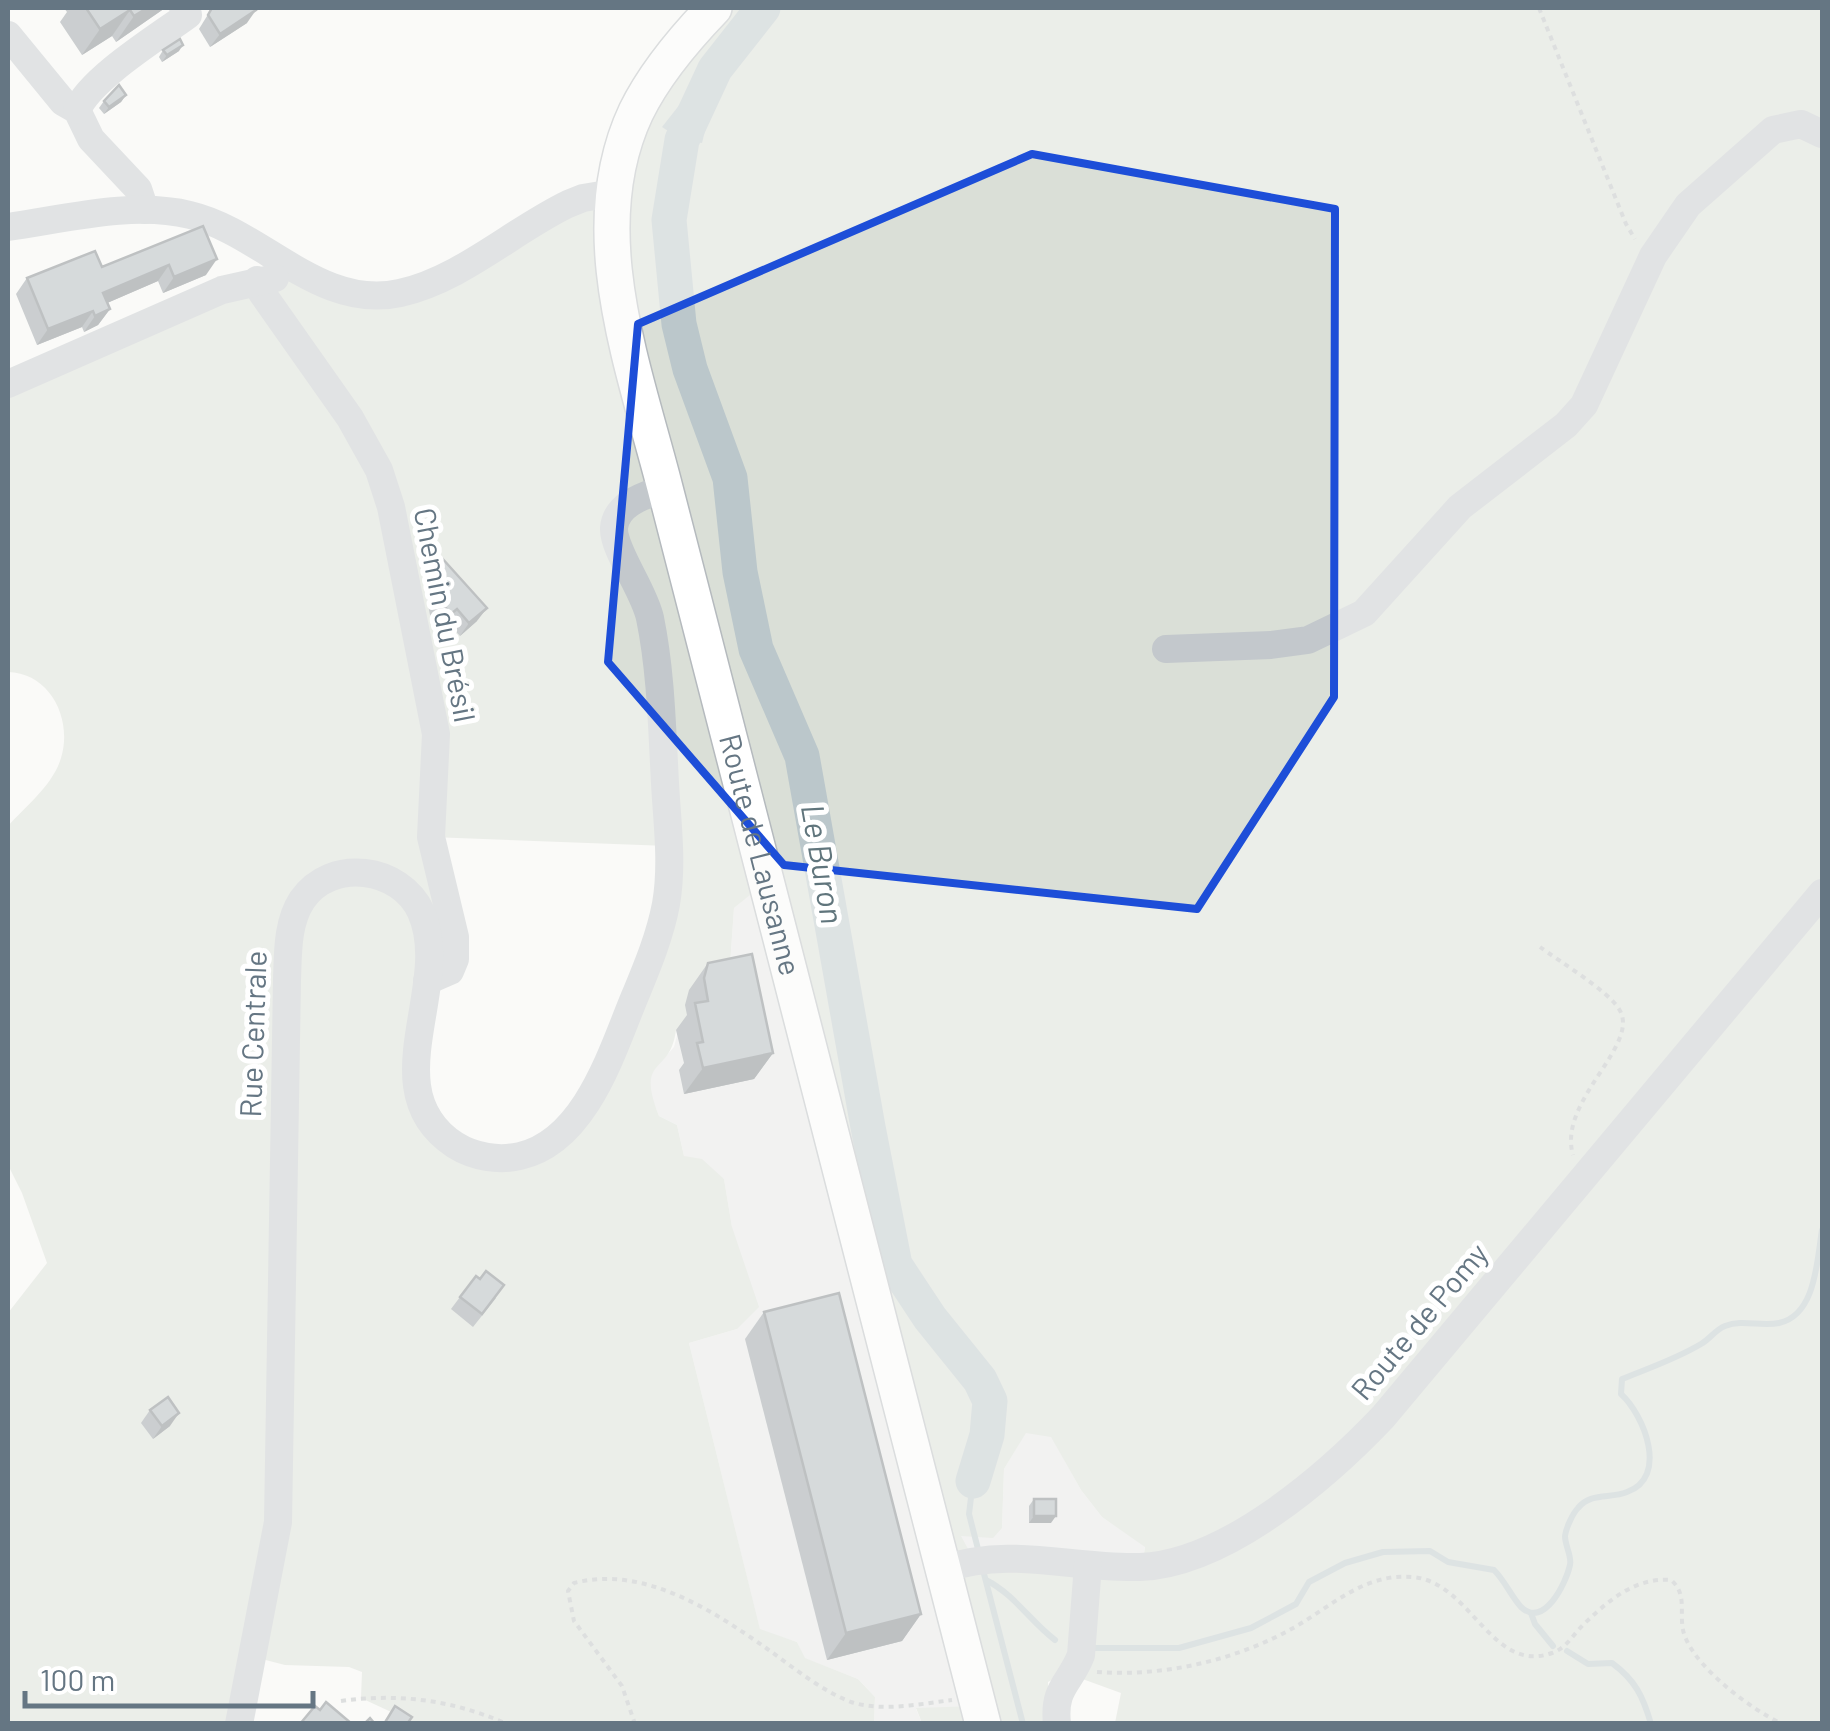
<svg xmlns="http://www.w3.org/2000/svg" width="1830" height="1731" font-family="Barlow,sans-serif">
<rect width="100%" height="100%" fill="#fafaf8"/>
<g fill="#e8e9e9">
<path d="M766 881 978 1706 916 1709 922 1723H874L875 1697 858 1679 804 1658 797 1642 760 1630 689 1343 737 1329 732 1227 724 1179 684 1156 677 1125 659 1116 649 1091 650 1074 674 1047 689 990 730 965 734 908Z"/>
<path d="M1026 1432 1051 1436 1081 1490 1102 1517 1145 1546 1142 1567 973 1560 960 1536H974L1002 1528 1004 1469Z"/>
</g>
<path fill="#dadfd7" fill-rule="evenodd" d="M714 8H1822V1723H1115L1121 1693 1066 1673 1048 1682 1049 1723H922L916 1708 977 1706 766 882 734 908 730 965 690 1027 676 1030C670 1077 635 1055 659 1116L677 1125 684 1156 702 1159 724 1179 732 1227 759 1307 737 1329 689 1343 760 1629 797 1642 805 1658 858 1679 875 1697 874 1723H406L402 1717 361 1698 362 1672 349 1667 285 1665 254 1657 239 1723H8V1313L47 1263 22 1193 8 1165V826C26 806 53 785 61 758 73 719 50 673 8 672V384L222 290 307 275 382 296 583 198 619 161ZM431 837 668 846 630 1008 543 1148 462 1149 416 1069 452 916ZM1026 1433 1051 1437 1081 1490 1102 1517 1145 1547 1142 1566 974 1560 961 1536 993 1538 1002 1528 1004 1469Z"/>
<path fill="#bbc7cb" d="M692 89 712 102 702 143 682 140 662 127Z"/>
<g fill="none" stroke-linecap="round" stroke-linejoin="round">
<g stroke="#bbc7cb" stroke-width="6">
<path d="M973 1481 969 1514 979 1553"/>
<path d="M983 1570 1023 1724"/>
<path d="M986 1580C1015 1595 1030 1621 1055 1640"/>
<path d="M1531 1613 1535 1624 1553 1646"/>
<path d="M1092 1648H1179L1251 1628 1296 1604 1309 1582 1345 1563 1383 1552 1430 1551 1448 1562 1494 1570C1505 1581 1511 1596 1521 1607 1544 1629 1566 1583 1570 1565 1572 1556 1565 1546 1565 1536 1566 1528 1573 1513 1578 1508 1591 1492 1610 1499 1627 1492 1669 1477 1644 1415 1621 1394L1622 1379C1649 1368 1676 1359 1701 1344 1710 1339 1715 1330 1725 1326 1743 1319 1761 1327 1779 1323 1816 1315 1817 1260 1822 1230"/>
<path d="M1567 1651 1588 1664 1612 1663C1635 1680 1643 1696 1651 1724"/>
</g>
<path stroke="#bbc7cb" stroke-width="35" d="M763 8 715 69 682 140 669 220 679 324 690 369 730 478 740 572 756 649 802 756 868 1127 895 1265 930 1318 980 1380 990 1401 987 1435 973 1481"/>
<g stroke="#b5babe" stroke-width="38">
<g id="major">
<path id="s1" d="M714 8C684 39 655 73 636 112 580 231 635 370 665 488L983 1724"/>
</g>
</g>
<g stroke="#bbbfc2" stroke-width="4" stroke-dasharray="5 5" stroke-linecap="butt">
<path d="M1539 8 1626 224 1635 239"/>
<path d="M1540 947C1559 961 1608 991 1619 1009 1642 1045 1557 1100 1573 1155"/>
<path d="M1097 1672C1164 1677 1237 1660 1295 1627 1333 1605 1365 1573 1412 1577 1471 1581 1491 1675 1552 1653 1567 1648 1574 1633 1585 1623 1609 1600 1636 1577 1671 1580 1690 1596 1676 1618 1686 1639 1700 1671 1751 1709 1782 1724"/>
<path d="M341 1701C399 1693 453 1700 507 1724"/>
<path d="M635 1724 622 1686 574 1621 568 1591 574 1583C643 1565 712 1610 766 1648 793 1667 820 1690 851 1702 882 1712 920 1704 952 1700"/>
</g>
<g stroke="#c3c8cc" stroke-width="28">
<path d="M8 35 63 102 77 110 91 139 138 189 145 210"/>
<path d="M77 110C91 78 158 37 188 15L183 8"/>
<path d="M8 227C65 219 132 201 190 215 262 232 320 311 400 293 462 279 512 231 568 204L583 198 613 193"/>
<path d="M257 280 262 293 350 418 379 470 391 507 436 734 431 837 455 937V959L450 971 427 981"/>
<path d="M8 384 222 290 275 278"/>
<path d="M1166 649 1271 645 1308 640 1364 613 1460 507 1566 425 1584 405 1653 256 1688 205 1773 130 1801 124 1822 134"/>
<path d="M943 1569C1014 1546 1069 1569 1140 1567 1226 1564 1327 1476 1383 1417L1822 893"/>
<path d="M239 1724 278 1522 287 980C288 953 287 923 302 900 331 857 401 867 421 912 454 986 371 1090 455 1145 474 1157 499 1161 520 1156 586 1141 612 1051 635 996 647 967 660 936 666 904 673 864 667 822 665 783 662 728 661 672 650 618 644 590 613 550 614 528 616 503 646 495 665 488"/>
<path d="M1057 1724C1053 1687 1070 1684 1081 1655L1088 1565"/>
</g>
<use href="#major" stroke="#fff" stroke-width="35"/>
</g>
<g fill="#929a9f">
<path d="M64 8H165L116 42 112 36 82 55 60 22 67 12Z"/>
<path d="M212 8 247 23 210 47 199 29Z"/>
<path d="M163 50 179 51 162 62 159 57Z"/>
<path d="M126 95 121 102 104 114 99 108 104 101Z"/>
<path d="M203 226 206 275 163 293 158 281 107 303 110 309 98 325 84 332 82 327 37 345 16 294 27 278 102 267Z"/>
<path d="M432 565 477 621 460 636 447 622 442 627 430 615 423 578Z"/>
<path d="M708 963 773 1053 754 1079 684 1094 679 1070 684 1063 676 1030 687 1015 685 1005 689 990Z"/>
<path d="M460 1297 496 1298 473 1327 451 1309Z"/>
<path d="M764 1312 921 1614 902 1641 827 1660 745 1339Z"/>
<path d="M150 1410 170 1426 153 1439 141 1423Z"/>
<path d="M1034 1499 1051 1523H1029V1506Z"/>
</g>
<g fill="#777d82">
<path d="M147 8H165L116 42 134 16Z"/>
<path d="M130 10 112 36 82 55 100 29Z"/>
<path d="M256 10 247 23 210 47 220 34Z"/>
<path d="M183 45 179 51 162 62 167 55Z"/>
<path d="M126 95 121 102 104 114 109 107Z"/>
<path d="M217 259 206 275 163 293 174 277Z"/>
<path d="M169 265 158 281 91 310 103 293Z"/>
<path d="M110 309 98 325 84 332 95 316Z"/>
<path d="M93 311 82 327 37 345 48 329Z"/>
<path d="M487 608 477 621 460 636 469 623Z"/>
<path d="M773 1053 754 1079 684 1094 703 1068Z"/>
<path d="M179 1413 170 1426 153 1439 162 1426Z"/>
<path d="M1034 1516H1056L1051 1523H1029Z"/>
<path d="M921 1614 902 1641 827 1660 846 1633Z"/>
</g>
<g fill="#aab3b9" stroke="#777d82" stroke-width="2.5">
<path d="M86 8H147L134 16 130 10 100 29Z"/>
<path d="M212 8H255L256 10 220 34 208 15Z"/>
<path d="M180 39 183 45 167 55 163 50Z"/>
<path d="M119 85 126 95 109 107 104 101Z"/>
<path d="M203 226 217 259 174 277 169 265 103 293 110 309 95 316 93 311 48 329 27 278 95 251 102 267Z"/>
<path d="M441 557 487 608 469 623 457 609 451 614 440 601 432 565Z"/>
<path d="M752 954 773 1053 703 1068 697 1043 703 1042 695 1003 708 1001 704 978 708 963Z"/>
<path d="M486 1271 504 1285 482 1314 460 1297 476 1276 480 1279Z"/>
<path d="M839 1293 921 1614 846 1633 764 1312Z"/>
<path d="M168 1397 179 1413 162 1426 150 1410Z"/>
<rect x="1034" y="1499" width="22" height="17"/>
<path d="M326 1702 352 1724H300L315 1706 320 1710Z"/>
<path d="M395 1706 412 1717 407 1724H384Z"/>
<path d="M370 1718 375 1724H364Z"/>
</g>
<path d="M0 0H1830V1731H0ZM1032 154 1335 209 1334 697 1197 909 784 865 608 662 638 324Z" fill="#fafaf8" fill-opacity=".55" fill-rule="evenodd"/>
<path fill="none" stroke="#1d4ed8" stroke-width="8" stroke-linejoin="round" d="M1032 154 1335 209 1334 697 1197 909 784 865 608 662 638 324Z"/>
<g text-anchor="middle" stroke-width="10" stroke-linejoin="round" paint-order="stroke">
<g font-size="30" fill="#657683" stroke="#fff">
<text transform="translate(444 615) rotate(79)" y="10">Chemin du Brésil</text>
<text dy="10" stroke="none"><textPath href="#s1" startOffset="895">Route de Lausanne</textPath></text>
<text transform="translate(254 1034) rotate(-88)" y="10">Rue Centrale</text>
<text transform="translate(1420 1322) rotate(-50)" y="10">Route de Pomy</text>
</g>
<g font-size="32" font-style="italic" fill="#60757c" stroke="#fff">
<text transform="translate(822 864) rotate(80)" y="11">Le Buron</text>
</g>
</g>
<rect width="1830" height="1731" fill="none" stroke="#657683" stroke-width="20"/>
<path d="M25 1691v15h288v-15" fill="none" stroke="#657683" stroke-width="5"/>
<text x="40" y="1691" font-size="30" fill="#657683" stroke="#ffffff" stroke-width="8" paint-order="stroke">100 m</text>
</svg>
